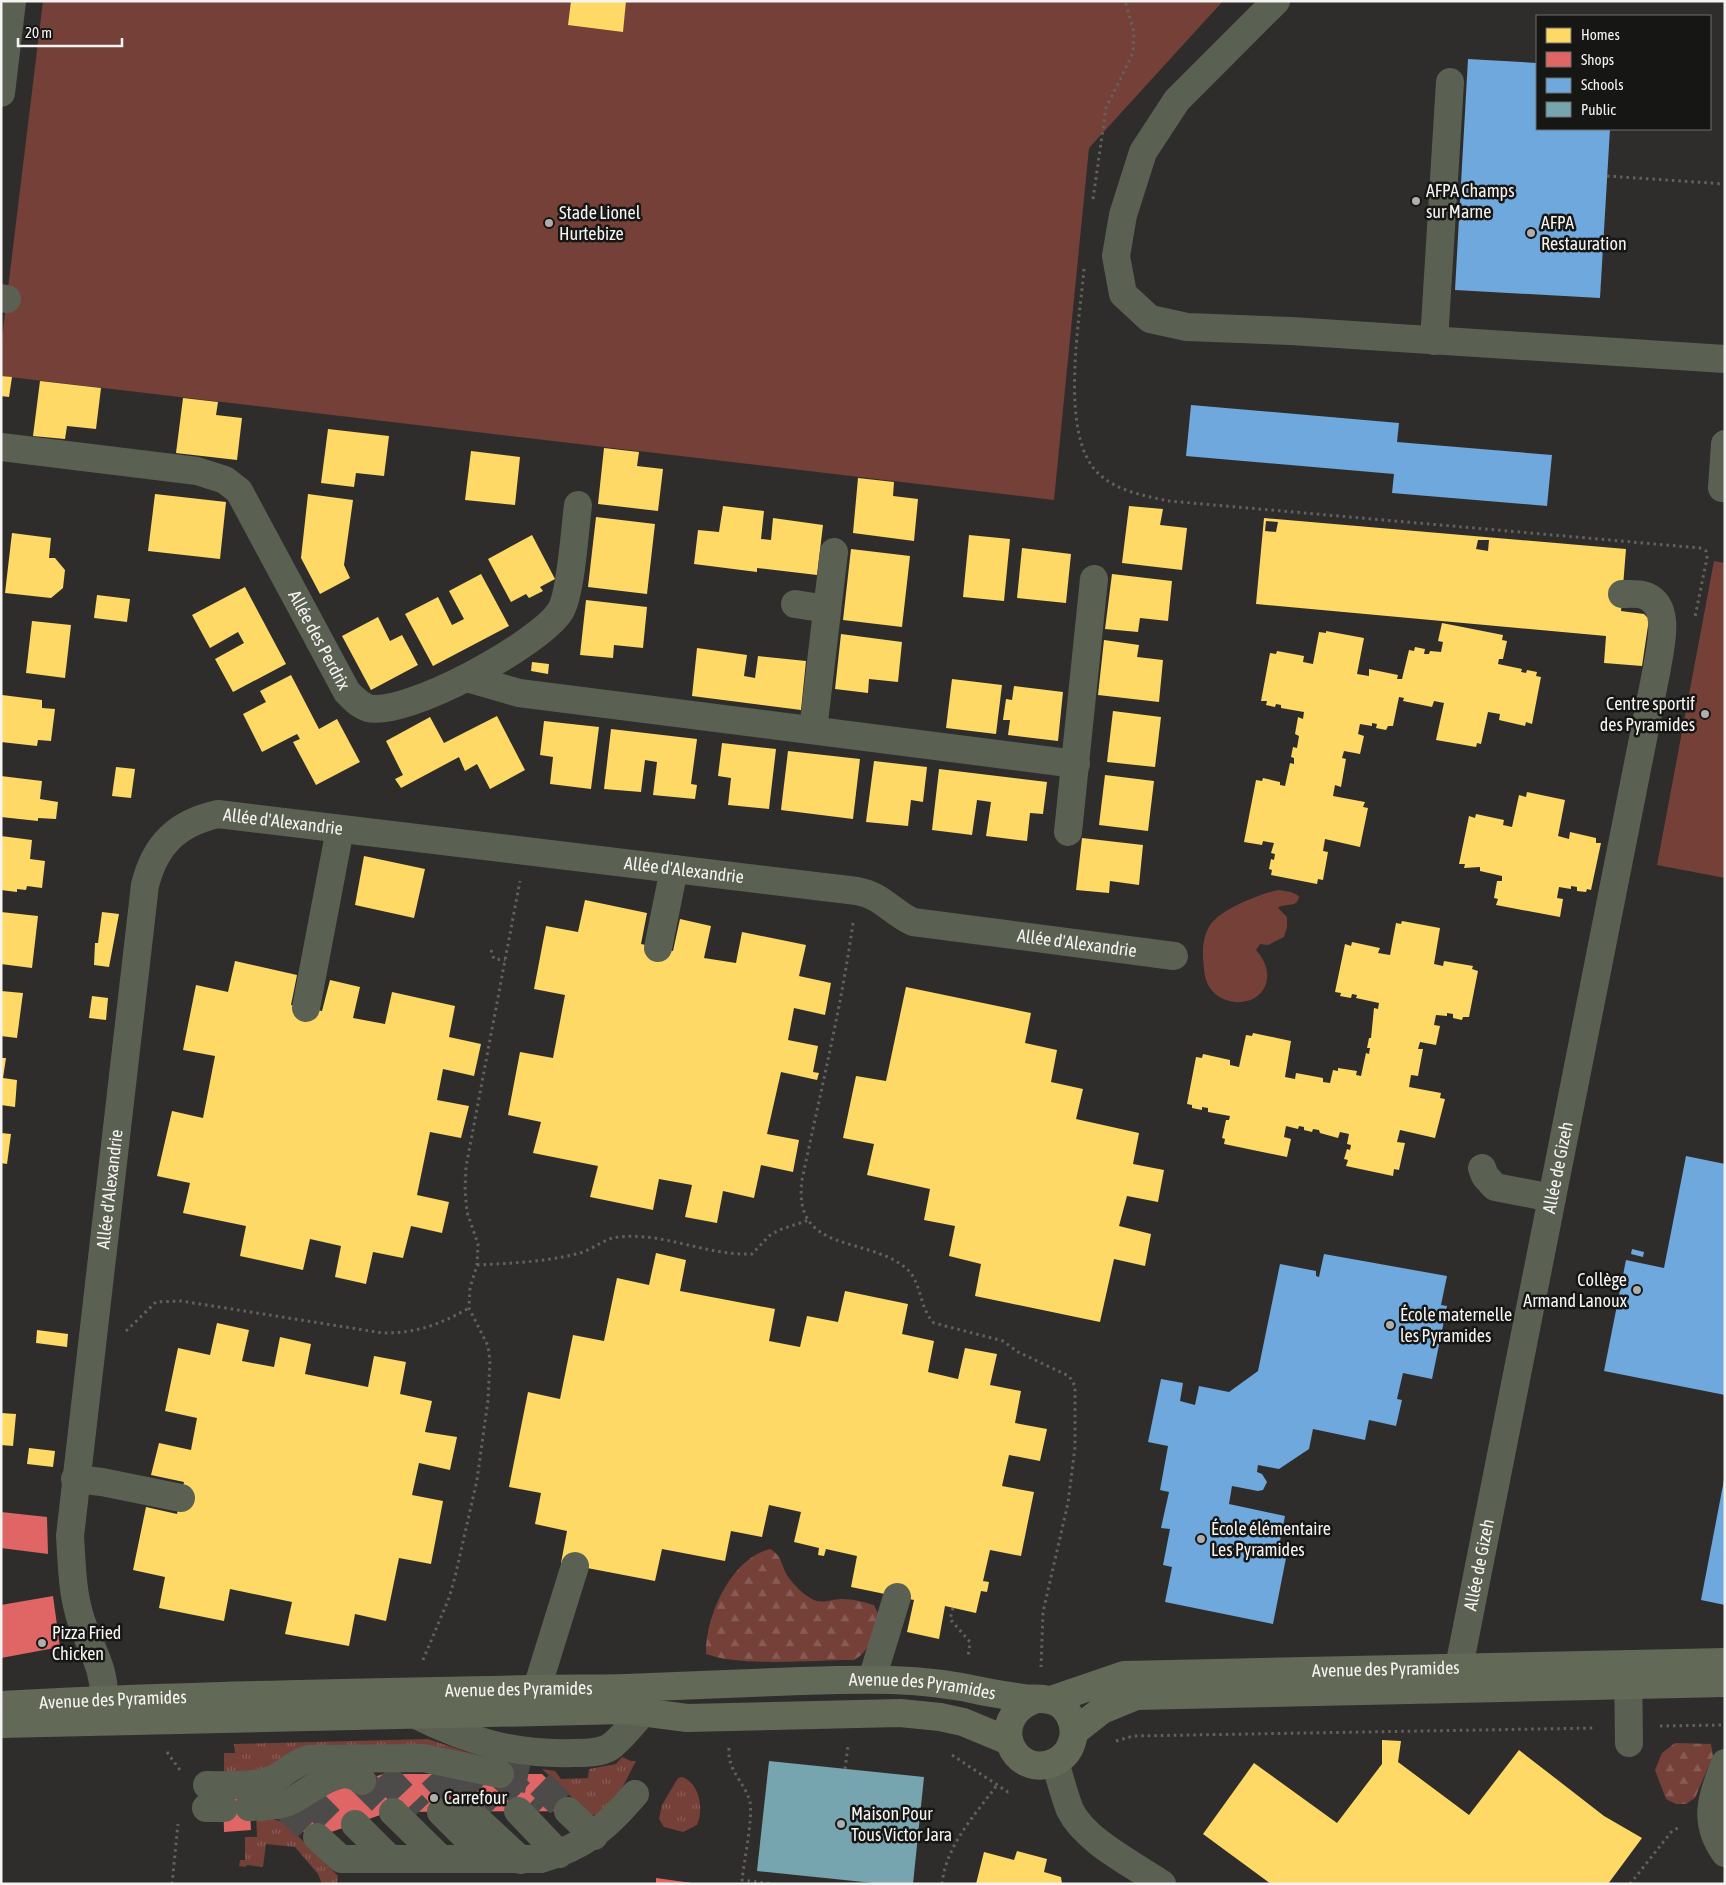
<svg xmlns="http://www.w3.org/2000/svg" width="1726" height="1885" font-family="'Asap Condensed',sans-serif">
<defs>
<pattern id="grass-tufts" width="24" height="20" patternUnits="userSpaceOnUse" patternTransform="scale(1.25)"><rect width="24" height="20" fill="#744038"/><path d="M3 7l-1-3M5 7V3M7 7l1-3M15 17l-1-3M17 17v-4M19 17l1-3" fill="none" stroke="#885c55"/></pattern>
<pattern id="forest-firs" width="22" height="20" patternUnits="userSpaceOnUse" patternTransform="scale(1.25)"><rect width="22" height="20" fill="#744038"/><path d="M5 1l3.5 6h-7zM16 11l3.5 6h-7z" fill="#885c55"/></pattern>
</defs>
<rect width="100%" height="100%" fill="#2e2d2b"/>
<g fill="url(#grass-tufts)">
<path d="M428 1739 494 1761 264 1771 224 1776V1753H235L234 1744Z"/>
<path d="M622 1757 631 1761H636L620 1792 597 1816 589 1814 542 1769 555 1771 561 1779 588 1778 589 1769 616 1764Z"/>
<path d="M682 1777C700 1783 704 1810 697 1825L683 1832 664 1827 659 1819 662 1805 678 1778Z"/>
<path d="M256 1815 284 1822 338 1876 337 1884H322L318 1874 295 1847 266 1844 263 1867 247 1865 245 1867 239 1866 240 1860H245V1837H257Z"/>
</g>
<g fill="url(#forest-firs)">
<path d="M770 1549C783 1556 781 1567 789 1578 795 1586 803 1594 812 1599 823 1605 832 1598 843 1599 853 1599 864 1602 874 1605L878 1614C873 1633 872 1650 854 1660 814 1660 741 1667 706 1654 705 1617 731 1558 770 1549Z"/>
<path d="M1675 1743 1711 1744 1713 1756 1695 1798 1686 1804H1676L1666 1799 1655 1770 1662 1753Z"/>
</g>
<g fill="#744038">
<path d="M43 1H1223L1089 148 1054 500 1 376V346Z"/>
<path d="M1714 561 1725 563V878L1657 865Z"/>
<path d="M1279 890 1291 892 1299 896C1298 909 1285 902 1278 908L1287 917V927L1284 937 1268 945 1260 944 1256 950C1264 959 1270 971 1266 984 1257 1009 1222 1006 1210 988 1204 979 1204 969 1203 958 1202 924 1215 916 1243 902 1256 897 1266 892 1279 890Z"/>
</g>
<g fill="#ffd966" fill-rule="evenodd">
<path d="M571 1H626L623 32 568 25Z"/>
<path d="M1 376 12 377 9 397 1 396Z"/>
<path d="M40 381 101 388 96 429 67 426 65 439 33 436Z"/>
<path d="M183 398 218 402 216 415 242 418 237 460 176 453Z"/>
<path d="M328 429 389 436 384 476 356 473 354 487 321 483Z"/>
<path d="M604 448 639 452 637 466 663 469 658 511 598 504Z"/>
<path d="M471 451 520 457 515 505 465 500Z"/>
<path d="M858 478 894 482 893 496 918 499 914 541 853 533Z"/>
<path d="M155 494 226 502 220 559 148 551Z"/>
<path d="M308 494 353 500 344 565 350 578 320 594 301 558Z"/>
<path d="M723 506 764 511 761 539 771 540 773 518 823 525 817 575 757 568V572L694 564 698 530 719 532Z"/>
<path d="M1129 506 1163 509 1160 525 1187 528 1182 570 1122 563Z"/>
<path d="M596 517 655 524 647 594 588 587Z"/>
<path d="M1264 518 1626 549 1621 611 1644 614 1649 619 1642 666 1604 663 1606 636 1256 604ZM1266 521 1278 522 1276 532 1265 531ZM1478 540H1489L1488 551 1476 549Z"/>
<path d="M12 533 51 538 49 558H55L65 570 63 588 51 598 5 593Z"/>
<path d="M532 535 555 579 540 587 543 591 529 598 526 594 511 602 488 559Z"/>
<path d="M969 535 1010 539 1004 601 963 597Z"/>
<path d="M1022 548 1071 554 1066 603 1017 598Z"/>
<path d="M851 549 910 556 902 627 843 620Z"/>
<path d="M481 574 509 626 433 666 405 614 438 597 452 625 464 619 449 591Z"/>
<path d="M1112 574 1172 581 1168 621 1140 618 1138 632 1105 629Z"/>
<path d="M245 587 286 664 233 692 215 659 244 643 238 632 210 648 192 615Z"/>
<path d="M97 595 130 599 127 622 94 618Z"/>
<path d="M586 600 647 607 643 648 614 645 613 658 580 655Z"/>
<path d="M378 617 390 641 402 635 418 665 371 690 342 636Z"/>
<path d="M32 621 71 625 65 678 26 673Z"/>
<path d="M1442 623 1503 635 1502 640 1507 641 1503 659H1499L1498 664 1522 669 1521 672 1526 673 1527 670 1537 672 1536 676 1541 677 1532 724 1526 722 1525 726 1499 720 1500 714 1488 712 1481 744 1477 743 1476 747 1436 740 1444 703 1434 701 1432 707 1403 701 1404 698 1399 697 1393 726H1388L1386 730 1376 728 1377 724 1372 723V726L1360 724 1358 734 1364 736 1360 754 1344 751 1342 758 1346 759 1341 787 1335 785 1333 796 1365 802 1363 807 1368 808 1360 847 1325 839 1323 851 1328 852 1323 880 1318 879 1317 884 1271 875 1272 870 1269 869 1271 859 1274 860 1275 854 1271 853 1274 843 1263 841 1262 845 1244 842 1256 780 1262 781 1263 778 1280 782V785L1285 786 1290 763 1294 764V758L1291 757 1293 747 1297 748 1299 736 1295 734 1298 717 1303 719 1304 712 1281 708V705L1276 704 1275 707 1266 705 1267 701H1261L1270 653 1276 654 1277 651 1304 656 1303 662 1313 664 1319 632 1326 633V631L1364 638 1357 674 1369 676V669L1398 675 1397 679H1402L1409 650 1414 651 1415 647 1425 649 1424 654H1429L1430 651 1441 652 1443 642 1438 641Z"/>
<path d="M841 634 902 642 898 682 869 679 868 693 835 689Z"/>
<path d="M1104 640 1139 645 1137 657 1163 660 1159 702 1098 695Z"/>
<path d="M697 648 747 655 744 676 755 678 758 656 806 661 801 710 692 696Z"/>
<path d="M532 662 549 664 548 674 531 671Z"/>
<path d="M291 675 319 729 337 719 360 762 316 785 293 742 300 739 297 734 262 752 243 714 266 702 260 691Z"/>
<path d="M952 679 1002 685 996 734 946 728Z"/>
<path d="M1014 686 1063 692 1058 741 1008 735 1010 720H1003L1006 699 1012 700Z"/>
<path d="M2 695 42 700V708L55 709 51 741 38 740 37 746 1 742Z"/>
<path d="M1113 711 1161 717 1155 767 1107 762Z"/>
<path d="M497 716 525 770 490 789 477 764 465 771 459 757 401 788 395 779 403 775 386 741 430 717 444 743Z"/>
<path d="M544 721 599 727 591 789 550 784 553 757 540 755Z"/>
<path d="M611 729 697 739 691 784 697 785 695 799 653 795 657 762 645 760 641 792 604 789Z"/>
<path d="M722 743 776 749 769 809 728 805 731 778 718 776Z"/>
<path d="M788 751 860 759 853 819 781 810Z"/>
<path d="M874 761 927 767 923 802 911 800 908 826 866 822Z"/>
<path d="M116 767 135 769 131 798 112 796Z"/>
<path d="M939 769 1047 782 1043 814 1030 813 1027 841 986 836 991 802 977 800 972 835 932 830Z"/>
<path d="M1105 775 1154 781 1148 831 1099 825Z"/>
<path d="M1 776 42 781 40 799 58 802 56 819 38 818V821L1 817Z"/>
<path d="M1527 792 1565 800 1558 836 1569 839 1570 832 1596 838V843H1601L1591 890 1587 889 1586 892 1577 891V887L1571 886V889L1559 887 1557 898 1563 899 1560 917 1496 905 1498 899 1494 898 1497 881H1502V876L1480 871V867L1464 868 1465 864H1459L1469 816 1475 818 1476 814 1504 820 1503 825 1512 827 1519 795 1526 797Z"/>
<path d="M1 836 32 840 30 859 45 861 42 888 27 886 26 890 17 889V892L1 890Z"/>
<path d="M1082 838 1143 845 1139 885 1110 881 1109 893 1076 890Z"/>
<path d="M364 856 425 869 414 918 355 905Z"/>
<path d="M585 900 647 913 641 944 673 951 680 919 711 926 704 958 736 963 742 932 806 945 799 976 831 983 825 1015 794 1008 788 1040 818 1046 813 1072 819 1073 817 1080 781 1072 767 1134 799 1140 793 1172 761 1165 754 1198 723 1191 717 1223 685 1217 692 1185 659 1179 653 1210 590 1197 598 1166 533 1153 541 1122 508 1115 520 1052 553 1058 565 995 534 989 546 926 578 932Z"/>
<path d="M1 912 38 916 32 968 1 964Z"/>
<path d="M102 912 119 914 109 967 94 965 95 943H98Z"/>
<path d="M1402 921 1440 928 1434 964 1443 966 1444 961 1473 966 1472 969 1478 971 1469 1017H1463L1462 1020 1453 1018V1014L1447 1013V1016L1436 1015 1434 1025 1440 1026 1436 1045 1420 1042 1418 1049H1423L1418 1076 1411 1075 1409 1087 1441 1093 1440 1098 1445 1099 1435 1138 1400 1130 1397 1142 1405 1143 1399 1170 1394 1169 1393 1176 1346 1166 1348 1160 1344 1159 1347 1149 1350 1150 1351 1145 1347 1144 1349 1134 1340 1132 1338 1138 1320 1133 1319 1130 1313 1129 1312 1132 1304 1130V1127L1299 1126 1298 1129 1286 1126 1284 1137 1291 1139 1287 1157 1224 1144 1225 1139 1222 1138 1226 1120H1229L1230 1116 1208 1112V1108L1202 1107V1110L1192 1108V1105L1187 1104 1196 1057 1202 1058 1203 1054 1230 1060V1065L1239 1067 1246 1035 1252 1036 1253 1033 1291 1041 1285 1077 1295 1079 1296 1073 1323 1078V1082L1330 1083 1333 1070 1338 1071V1068L1357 1071 1356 1075 1361 1076 1366 1053 1369 1054 1370 1048H1367L1369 1038H1371L1374 1008 1378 1009 1379 1003 1356 998 1357 995 1352 994 1351 998 1340 996 1341 993 1335 992 1345 944 1351 946 1352 942 1380 948 1378 953 1390 955 1396 923 1401 924Z"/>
<path d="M235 961 297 975 291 1005 306 1008 322 1011 330 980 360 987 353 1018 385 1024 392 992 455 1006 449 1037 481 1044 474 1076 443 1069 437 1100 469 1106 461 1138 430 1132 417 1195 449 1202 442 1233 411 1226 403 1258 373 1252 366 1284 335 1277 341 1246 310 1239 303 1270 240 1256 246 1226 183 1213 190 1183 157 1176 172 1111 203 1118 215 1056 183 1050 196 985 228 992Z"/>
<path d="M906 987 1031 1013 1025 1043 1057 1050 1051 1082 1083 1089 1076 1119 1139 1133 1133 1164 1164 1170 1158 1202 1127 1196 1119 1226 1151 1234 1145 1266 1114 1259 1100 1322 975 1296 981 1264 949 1256 955 1226 924 1220 930 1189 867 1175 874 1144 843 1138 856 1076 886 1081Z"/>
<path d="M1 991 23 993 17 1038 1 1036Z"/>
<path d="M92 996 108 998 106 1020 89 1018Z"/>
<path d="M1 1058H6L3 1078 17 1080 15 1107 1 1105Z"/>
<path d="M1 1133 11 1134 7 1164 1 1163Z"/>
<path d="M656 1253 686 1260 680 1291 775 1309 769 1341 800 1347 807 1316 838 1322 845 1291 908 1304 902 1334 934 1341 928 1372 958 1379 965 1348 997 1354 990 1385 1021 1391 1015 1423 1047 1429 1040 1461 1009 1455 1002 1486 1034 1492 1021 1556 990 1550 983 1581 989 1582 987 1592 981 1591 976 1613 945 1606 939 1639 907 1632 914 1600 851 1587 857 1556 826 1549 824 1556 818 1555 819 1548 794 1542 801 1512 769 1505 762 1537 731 1531 725 1561 662 1549 655 1581 561 1563 567 1531 535 1524 541 1493 509 1487 528 1392 560 1399 573 1335 604 1341 617 1278 649 1285Z"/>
<path d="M217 1323 249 1330 242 1361 274 1367 280 1337 311 1344 305 1374 368 1387 374 1356 406 1362 400 1394 432 1401 425 1432 457 1437 450 1470 419 1463 412 1495 443 1501 431 1564 399 1558 386 1621 355 1614 349 1646 285 1634 292 1602 230 1589 224 1621 159 1608 165 1577 133 1570 146 1507 177 1514 184 1482 151 1475 159 1443 191 1450 197 1418 165 1411 178 1348 210 1355Z"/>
<path d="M37 1330 68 1334 67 1347 36 1343Z"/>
<path d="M1 1413 16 1414 13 1446 1 1445Z"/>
<path d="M29 1448 55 1451 53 1467 27 1464Z"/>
<path d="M1382 1740 1401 1741 1398 1762 1469 1815 1519 1750 1604 1816 1642 1838 1608 1884H1271L1203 1834 1254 1763 1337 1823 1382 1764Z"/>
<path d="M1017 1851 1047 1859 1044 1872 1061 1877 1062 1884H976L984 1852 1014 1860Z"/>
</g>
<g fill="#e06666">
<path d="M1 1512 47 1517 48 1554 1 1548Z"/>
<path d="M53 1596 60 1647 1 1658V1605Z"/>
<path d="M383 1774H542L580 1811 389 1812 311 1839 281 1810Z"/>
<path d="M249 1792 251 1830 224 1832 223 1793Z"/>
<path d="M656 1878 692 1883V1884H656Z"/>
</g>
<g fill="#6fa8dc">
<path d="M1468 59 1537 63V129H1610L1600 298 1455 290Z"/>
<path d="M1191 405 1399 423 1397 442 1552 455 1547 506 1392 493 1394 474 1186 456Z"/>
<path d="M1686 1156 1725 1164V1395L1604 1371 1626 1260 1664 1268Z"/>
<path d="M1632 1249 1644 1252 1643 1257 1631 1254Z"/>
<path d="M1324 1254 1447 1276 1441 1305 1447 1306 1432 1379 1403 1373 1397 1399 1402 1400 1396 1426 1369 1420 1365 1440 1313 1429 1309 1449 1279 1469 1258 1465 1257 1472 1262 1474 1267 1482 1263 1490 1258 1491 1232 1486 1229 1504 1285 1516 1278 1551 1287 1553 1273 1624 1165 1602 1172 1567 1163 1565 1170 1529 1161 1528 1169 1492 1160 1490 1168 1446 1148 1442 1161 1379 1183 1383 1180 1401 1195 1405 1199 1386 1229 1392 1258 1371 1280 1264 1316 1271V1276L1319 1277Z"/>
<path d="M1724 1480H1725V1605L1701 1600Z"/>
</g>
<path fill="#76a5af" d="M769 1761 924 1777 913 1884H883L757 1871Z"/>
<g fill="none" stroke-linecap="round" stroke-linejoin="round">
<g stroke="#4c4b49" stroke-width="28" stroke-dasharray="28 14" stroke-linecap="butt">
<path d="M383 1774 419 1812"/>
<path d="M432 1774 461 1805"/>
<path d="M455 1774 492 1811"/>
<path d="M500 1774 537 1781 568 1811"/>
<path d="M500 1774 539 1811"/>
<path d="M362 1781 393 1812"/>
<path d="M310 1800 339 1829"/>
<path d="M287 1808 317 1837"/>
</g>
<g stroke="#61635b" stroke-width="3" stroke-dasharray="2.5 4" stroke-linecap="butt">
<path d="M1607 176 1725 184"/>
<path d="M1093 199 1106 108 1133 53 1134 32 1125 1"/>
<path d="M1084 269C1080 319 1058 437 1099 474 1117 491 1145 496 1169 501L1700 548 1706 551 1707 558 1695 617"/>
<path d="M853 923C841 1009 820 1094 802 1180 792 1255 868 1235 907 1269 922 1283 919 1308 934 1323L1003 1341 1018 1352 1069 1376 1075 1386V1447L1068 1503 1043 1612 1041 1667"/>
<path d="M491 950 494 959 505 960"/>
<path d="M477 1265C512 1263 546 1262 580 1253 594 1249 604 1238 619 1237 664 1232 707 1256 752 1254L769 1236 779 1230 809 1220"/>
<path d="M126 1331 156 1302 181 1301 383 1333C417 1333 439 1325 469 1308"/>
<path d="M953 1608 950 1619 970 1642 968 1657"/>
<path d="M423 1660 449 1598 455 1577 477 1480 488 1400 490 1361 488 1346 469 1308 470 1288 477 1265 478 1244 467 1212 465 1190 466 1167 520 881"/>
<path d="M1660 1726 1725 1725"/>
<path d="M1116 1741 1133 1736 1596 1728"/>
<path d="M729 1748C727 1771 745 1782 750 1802 753 1819 744 1861 742 1880L773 1884"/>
<path d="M167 1752 180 1770"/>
<path d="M952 1755 1008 1792H1012"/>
<path d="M845 1769 848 1746"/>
<path d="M172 1884 178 1824"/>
<path d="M942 1884C946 1845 975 1815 997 1785"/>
<path d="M1630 1884 1672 1831 1680 1827"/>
</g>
<g stroke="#5b6152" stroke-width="28">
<path d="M1276 1 1177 100 1143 152 1123 215 1116 256 1123 294 1150 319 1187 327 1291 331 1725 359"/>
<path d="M1 93 12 1"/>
<path d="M1 298 7 299"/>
<path d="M1434 341 1450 82"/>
<path id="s1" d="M1 447 197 471 225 480 239 491 347 692C354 699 359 705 368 708 405 718 542 643 561 610 571 592 575 528 578 505"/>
<path d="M1722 488 1725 444"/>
<path d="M795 604 827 609"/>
<path d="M467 678 519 693 1076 764"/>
<path d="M813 730 834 552"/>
<path d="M1068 832 1094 579"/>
<path d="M658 948 674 869"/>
<path d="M306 1008 340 829"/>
<path d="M1482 1168 1485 1176 1495 1187 1552 1198"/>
<path d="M75 1479 102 1482 181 1498"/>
<path d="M1628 1664 1629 1743"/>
<path id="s2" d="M1459 1667 1657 668C1660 647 1672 607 1646 596 1639 593 1629 594 1622 594"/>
<path d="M872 1679 897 1597"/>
<path d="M537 1688 575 1566"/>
<path id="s3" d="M104 1700C105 1668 92 1652 82 1623 72 1595 72 1566 70 1536L145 885C155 845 177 823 218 814L857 891C883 896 891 912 913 922L1174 956"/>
<path d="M416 1715C468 1741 515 1755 573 1753 584 1753 601 1753 610 1747 622 1739 634 1721 645 1711"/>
<path d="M1055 1762C1060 1778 1064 1795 1070 1810 1085 1841 1134 1865 1162 1884"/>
<path d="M1725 1763C1712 1797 1702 1821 1725 1853"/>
<path d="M207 1785C227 1785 252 1787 271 1780 285 1774 292 1764 309 1759L423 1758 500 1774"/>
<path d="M249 1807C262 1806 276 1807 288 1802 310 1794 338 1760 362 1781"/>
<path d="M206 1808H224"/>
<path d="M468 1811 521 1860"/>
<path d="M518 1811 559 1854"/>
<path d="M568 1811 594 1836"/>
<path d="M393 1812 441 1859"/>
<path d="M441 1812 488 1859"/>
<path d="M355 1824 390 1859"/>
<path d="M317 1837 341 1859H541C584 1847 606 1828 635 1794"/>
</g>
<g stroke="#636957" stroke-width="28">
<path id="s4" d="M1051 1700 1124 1675 1725 1662"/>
<path id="s5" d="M1 1705C178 1695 355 1693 532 1689 564 1688 595 1689 626 1688 684 1686 743 1683 801 1681 862 1679 921 1677 981 1691 996 1694 1010 1696 1024 1698 1032 1699 1041 1698 1049 1700 1066 1703 1076 1721 1073 1738 1071 1748 1065 1757 1055 1762 1014 1781 985 1719 1034 1700"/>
<path d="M1 1724 626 1710 687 1718 900 1713 940 1717 963 1722 1009 1741"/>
<path d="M1074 1732 1102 1710 1136 1696 1725 1683"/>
</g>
</g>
<g fill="#afaeac" stroke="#161614" stroke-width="2">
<circle cx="1416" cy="201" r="5"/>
<circle cx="549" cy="223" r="5"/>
<circle cx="1531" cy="233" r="5"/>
<circle cx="1705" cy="714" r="5"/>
<circle cx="1637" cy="1290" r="5"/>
<circle cx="1390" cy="1325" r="5"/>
<circle cx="1201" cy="1539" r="5"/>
<circle cx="42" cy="1643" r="5"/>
<circle cx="434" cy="1798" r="5"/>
<circle cx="841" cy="1824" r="5"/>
</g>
<g text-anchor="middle" stroke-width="5" stroke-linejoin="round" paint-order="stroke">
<g font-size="18" fill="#f5f4f2" stroke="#161614" text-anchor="start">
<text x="1426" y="197">AFPA Champs<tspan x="1426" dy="21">sur Marne</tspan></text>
<text x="559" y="219">Stade Lionel<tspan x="559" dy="21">Hurtebize</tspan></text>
<text x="1541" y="229">AFPA<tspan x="1541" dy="21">Restauration</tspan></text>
<text x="1695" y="710" text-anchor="end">Centre sportif<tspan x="1695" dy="21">des Pyramides</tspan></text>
<text x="1627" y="1286" text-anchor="end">Collège<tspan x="1627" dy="21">Armand Lanoux</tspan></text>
<text x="1400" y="1321">École maternelle<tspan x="1400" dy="21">les Pyramides</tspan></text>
<text x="1211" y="1535">École élémentaire<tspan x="1211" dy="21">Les Pyramides</tspan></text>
<text x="52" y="1639">Pizza Fried<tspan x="52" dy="21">Chicken</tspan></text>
<text x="444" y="1804">Carrefour</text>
<text x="851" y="1820">Maison Pour<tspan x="851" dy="21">Tous Victor Jara</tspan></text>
</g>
<g font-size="18" fill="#f5f4f2" stroke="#161614">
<text dy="6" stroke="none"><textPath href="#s1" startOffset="414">Allée des Perdrix</textPath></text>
<text dy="6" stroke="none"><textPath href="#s3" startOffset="998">Allée d'Alexandrie</textPath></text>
<text dy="6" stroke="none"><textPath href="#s3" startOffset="1402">Allée d'Alexandrie</textPath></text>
<text dy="6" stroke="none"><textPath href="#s3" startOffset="1806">Allée d'Alexandrie</textPath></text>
<text dy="6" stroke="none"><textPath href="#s2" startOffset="509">Allée de Gizeh</textPath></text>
<text dy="6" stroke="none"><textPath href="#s3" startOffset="518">Allée d'Alexandrie</textPath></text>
<text dy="6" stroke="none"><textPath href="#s2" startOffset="104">Allée de Gizeh</textPath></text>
<text dy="6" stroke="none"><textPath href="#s4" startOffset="339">Avenue des Pyramides</textPath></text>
<text dy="6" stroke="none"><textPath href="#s5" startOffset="922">Avenue des Pyramides</textPath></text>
<text dy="6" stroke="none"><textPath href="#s5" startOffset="518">Avenue des Pyramides</textPath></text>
<text dy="6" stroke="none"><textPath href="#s5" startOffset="112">Avenue des Pyramides</textPath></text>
</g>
</g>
<rect width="1726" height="1885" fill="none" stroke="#f5f4f2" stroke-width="5"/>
<rect x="1536" y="15" width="175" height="115" fill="#161614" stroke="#6f6f6d"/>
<rect x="1546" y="28" width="25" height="15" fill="#ffd966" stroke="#6f6f6d"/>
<text x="1581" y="40" font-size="15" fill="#f5f4f2">Homes</text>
<rect x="1546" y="52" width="25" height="15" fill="#e06666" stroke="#6f6f6d"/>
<text x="1581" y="65" font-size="15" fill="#f5f4f2">Shops</text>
<rect x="1546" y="78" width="25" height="15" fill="#6fa8dc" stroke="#6f6f6d"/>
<text x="1581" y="90" font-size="15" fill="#f5f4f2">Schools</text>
<rect x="1546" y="102" width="25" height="15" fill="#76a5af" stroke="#6f6f6d"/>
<text x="1581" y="115" font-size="15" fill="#f5f4f2">Public</text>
<path d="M18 38v8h104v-8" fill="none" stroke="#f5f4f2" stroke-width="2.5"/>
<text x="25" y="38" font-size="15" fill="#f5f4f2" stroke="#161614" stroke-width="4" paint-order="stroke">20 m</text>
</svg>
